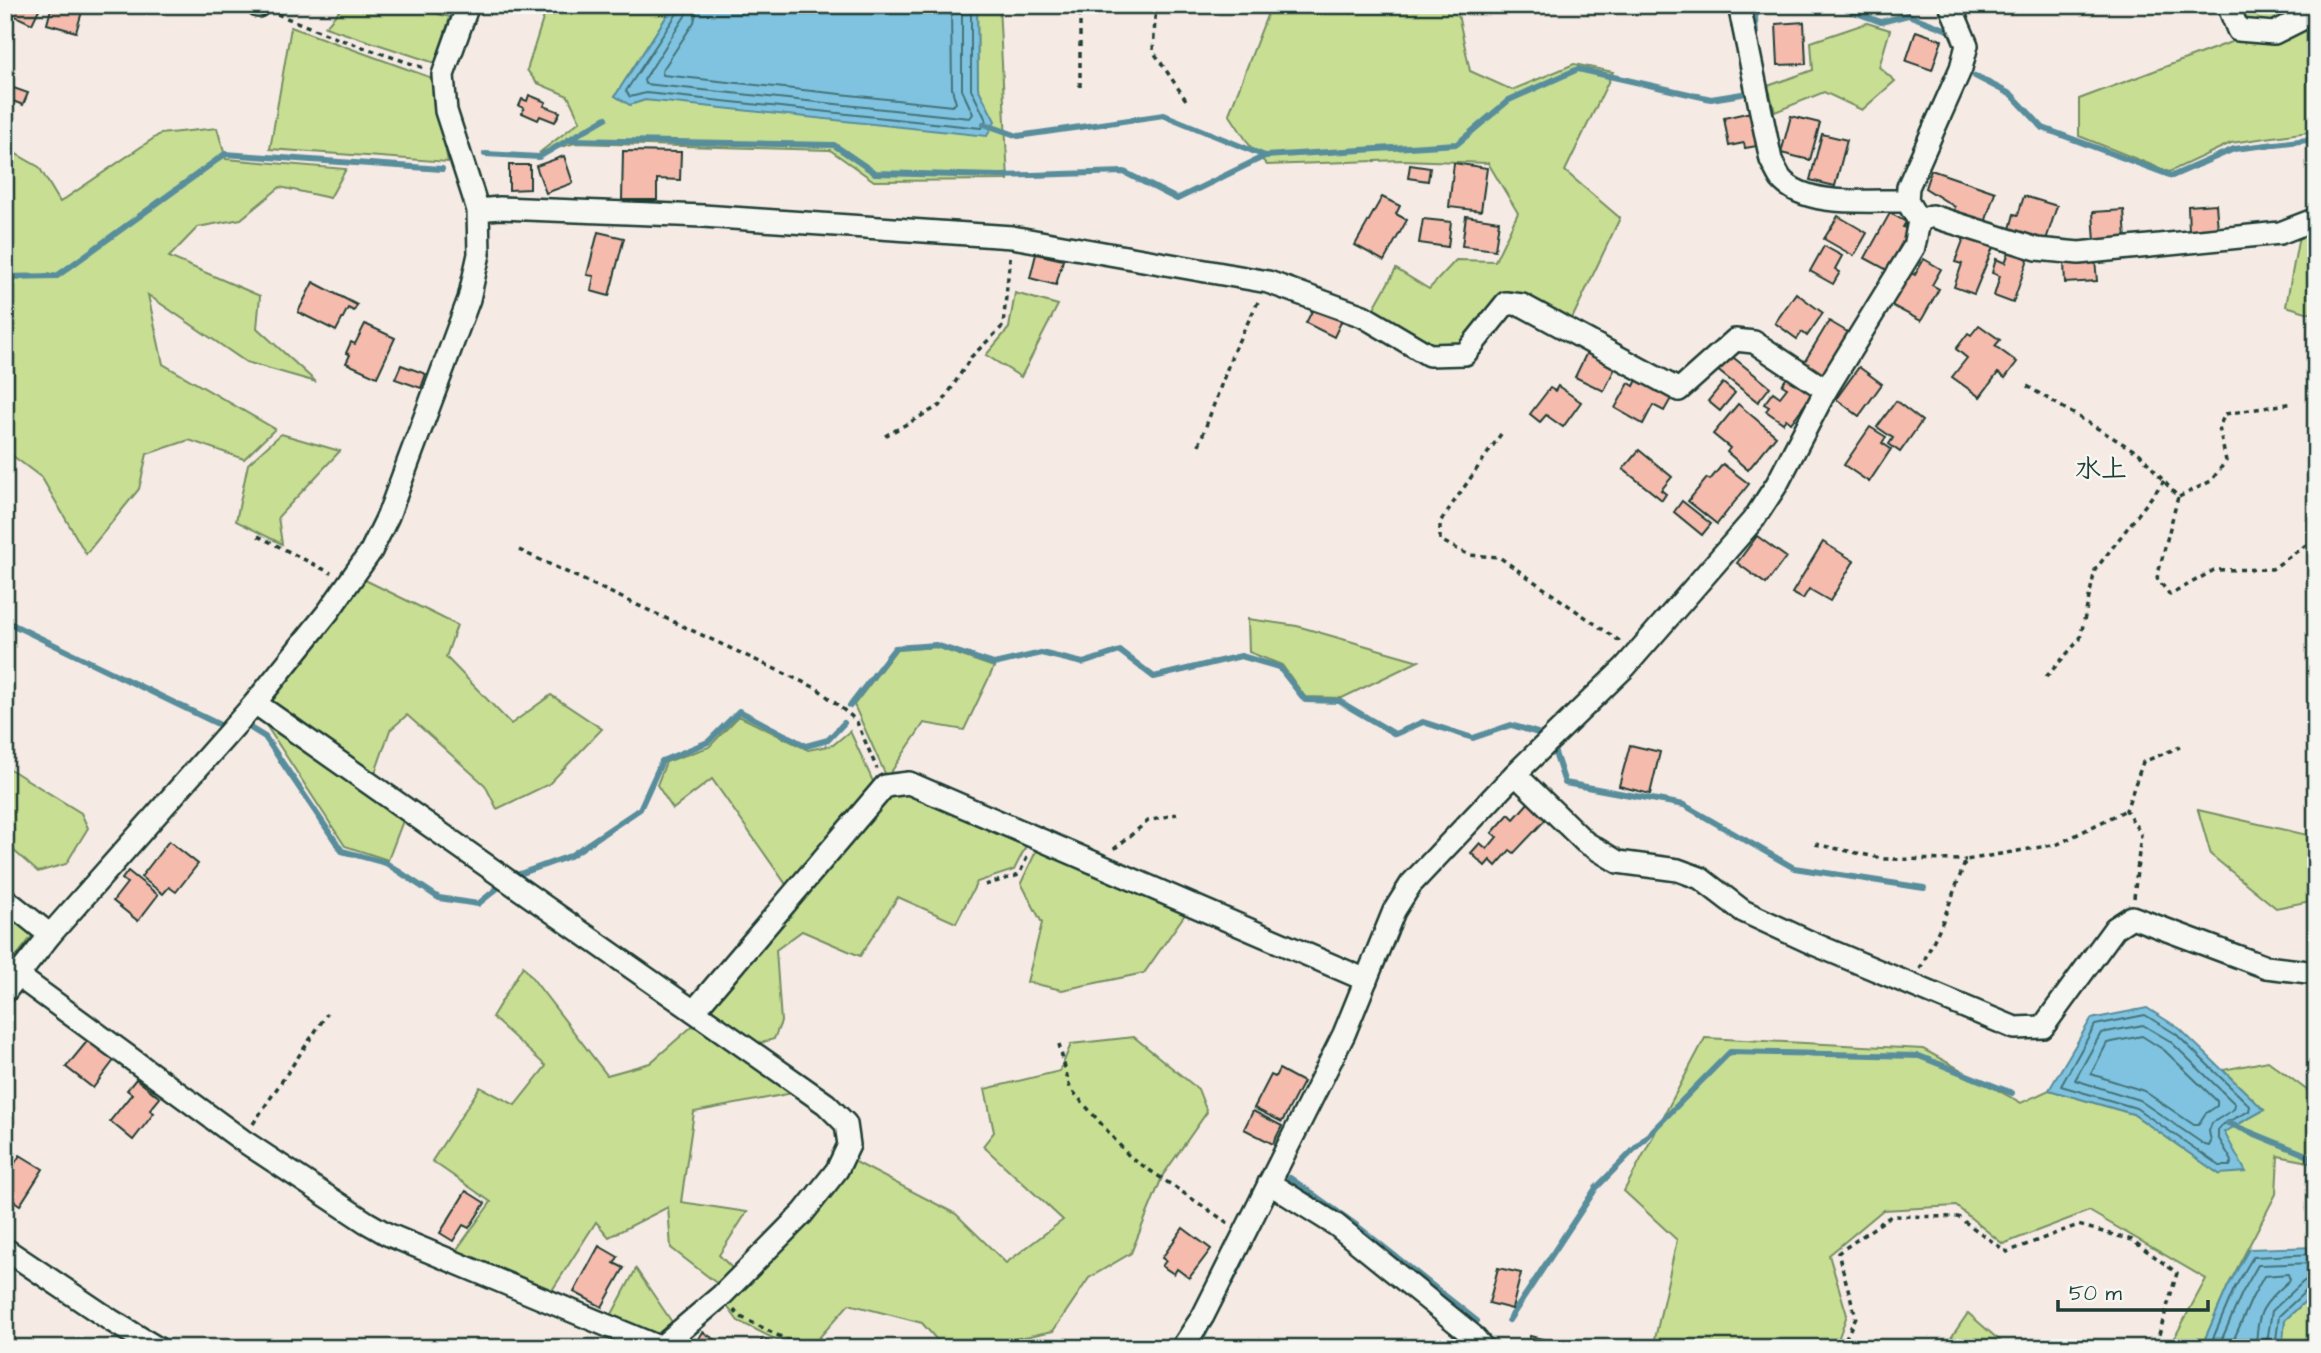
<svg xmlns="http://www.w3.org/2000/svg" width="2321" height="1353" font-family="'Architects Daughter','Klee One',sans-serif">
<rect width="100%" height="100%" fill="#f6eae4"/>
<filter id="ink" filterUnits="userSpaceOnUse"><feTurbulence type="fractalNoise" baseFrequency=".0143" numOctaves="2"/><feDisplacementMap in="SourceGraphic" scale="14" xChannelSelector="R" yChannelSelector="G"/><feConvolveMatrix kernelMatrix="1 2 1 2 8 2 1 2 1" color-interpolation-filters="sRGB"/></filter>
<g filter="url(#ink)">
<g fill="#c8de93" stroke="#748e64" stroke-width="2">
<path d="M344 5H402L450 17 435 63 325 27Z"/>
<path d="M550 5H674L615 96 630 105 645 100 994 121 978 88 977 5H999L1008 180 874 181 830 150 575 143 539 153 580 121 568 96 537 83 527 70 543 19Z"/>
<path d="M1271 5H1456L1470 71 1512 90 1574 64 1613 72 1565 171 1620 218 1569 325 1511 294 1461 347H1431L1371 313 1396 269 1429 289 1456 260 1495 261 1518 213 1488 163 1402 160 1267 165 1252 149 1229 114Z"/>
<path d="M2234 5H2316V131L2231 143 2169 172 2079 136V99L2234 41Z"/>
<path d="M1867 23 1890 30 1879 67 1895 81 1862 110 1824 92 1775 112 1768 86 1813 70 1811 42Z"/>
<path d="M291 27 432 78 448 162 270 149Z"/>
<path d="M217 128 226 159 346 169 330 198 280 187 241 219 198 227 169 257 260 296 257 328 316 382 246 362 148 295 163 364 275 429 244 459 189 440 147 454 139 489 86 554 42 478 5 450V158L9 150 39 167 60 202 160 134Z"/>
<path d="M2316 226V315L2286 306 2299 236Z"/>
<path d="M1015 293 1058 305 1021 377 986 355 1009 328Z"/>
<path d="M281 434 340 451 278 517 282 544 236 521 248 464Z"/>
<path d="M361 578 457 625 446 657 511 724 551 695 602 729 549 784 497 809 485 785 407 715 390 730 374 776 267 700Z"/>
<path d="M1248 619 1297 626 1419 661 1342 698 1305 697 1282 665 1249 652Z"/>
<path d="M936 647 994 667 964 730 924 723 887 778 854 705 896 650Z"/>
<path d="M739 716 808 750 833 745 850 731 876 788 790 890 712 779 673 809 657 785 666 762 709 747Z"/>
<path d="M262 719 404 818 388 860 345 846Z"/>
<path d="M5 766 81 813 88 828 66 864 38 872 5 843Z"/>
<path d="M906 791 1028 842 1014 870 977 882 956 923 898 897 860 956 802 931 776 950 781 1022 774 1039 753 1045 705 1011 887 794Z"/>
<path d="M2198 810 2316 837V900L2276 908 2211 855Z"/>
<path d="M1038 847 1188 910 1144 973 1062 990 1027 982 1042 923 1021 883Z"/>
<path d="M5 909 35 932 5 971Z"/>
<path d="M523 966 607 1075 650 1063 697 1022 798 1092 694 1112 681 1202 747 1212 719 1255 735 1271 719 1285 671 1248 668 1207 609 1237 596 1222 551 1292 455 1252 491 1202 432 1161 480 1087 515 1105 546 1066 492 1017Z"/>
<path d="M1134 1037 1198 1089 1207 1112 1163 1175 1131 1253 1089 1278 1053 1331 972 1348H944L922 1323 849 1304 810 1348H793L738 1321 724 1302 850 1159 956 1214 1006 1263 1063 1220 983 1146 994 1132 985 1089 1060 1071 1071 1044Z"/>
<path d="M1705 1038 1923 1049 2021 1103 2049 1090 2133 1114 2219 1174 2224 1132 2264 1110 2223 1070 2268 1061 2316 1097V1167L2314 1163 2278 1156 2276 1194 2228 1286 2201 1348H2169L2206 1279 2089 1211 2003 1244 1956 1206 1883 1210 1829 1255 1847 1315 1835 1348H1653L1677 1240 1624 1191Z"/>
<path d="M636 1269 674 1325 662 1336 611 1316Z"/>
<path d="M2316 1291V1348H2282L2285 1320Z"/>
<path d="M1968 1313 2008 1348H1944Z"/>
</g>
<g fill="#7fc3e0" stroke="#598d9b" stroke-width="2">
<path d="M674 5H977L978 88 995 121 987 136 645 100 630 105 615 96Z"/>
<path d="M2147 1008 2180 1029 2264 1110 2224 1132 2246 1172 2219 1174 2133 1114 2049 1090 2091 1019Z"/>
<path d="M2316 1247V1291L2285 1320 2282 1348H2201L2228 1286 2249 1249Z"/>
</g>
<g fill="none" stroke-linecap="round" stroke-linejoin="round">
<g stroke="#457379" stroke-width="2">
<path d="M679 5 678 12 626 91 630 97 646 93 981 128 986 120 971 89V5"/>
<path d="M688 5 685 16 644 80 645 84 970 118 973 114 962 90V5"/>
<path d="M698 5 694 22 662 71 663 75 952 106 956 103 952 89 951 5"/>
<path d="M2145 1015 2176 1034 2250 1106 2249 1111 2222 1125 2218 1130V1137L2232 1161 2230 1166H2220L2136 1108 2061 1086 2095 1025Z"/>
<path d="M2143 1025 2170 1041 2235 1104 2234 1109 2212 1123 2209 1131 2211 1142 2209 1146 2205 1145 2139 1100 2075 1080 2101 1033Z"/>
<path d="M2142 1036 2164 1050 2217 1101V1106L2205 1114 2198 1125H2194L2144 1091 2091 1074 2107 1043Z"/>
<path d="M2209 1348 2234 1289 2253 1257 2316 1254"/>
<path d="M2218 1348 2242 1293 2258 1265 2316 1263"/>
<path d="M2230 1348 2252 1298 2264 1276 2288 1274 2290 1280C2263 1305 2257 1309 2256 1348"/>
<path d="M2266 1348 2272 1311 2304 1281 2316 1278"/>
<path d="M2275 1348 2279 1316 2308 1289 2316 1287"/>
</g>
<g stroke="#598d9b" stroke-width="6">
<path d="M1835 5 1881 22 1908 15 1953 32"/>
<path d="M1756 39 1755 16 1763 5"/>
<path d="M1975 76 2012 95 2043 128 2172 176 2234 149 2316 139"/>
<path d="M984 124 1018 136 1164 115 1265 156 1457 144 1509 100 1578 69 1711 99 1742 94"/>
<path d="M568 140 834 145 875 173 1000 176 1124 172 1177 199 1265 156"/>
<path d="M485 154 539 157 606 118"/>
<path d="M5 277 57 276 225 154 442 169"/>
<path d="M5 621 218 724"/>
<path d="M850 706 895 648 936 645 994 664 1041 653 1083 663 1120 651 1154 677 1241 656 1279 667 1305 700 1339 701 1395 734 1423 722 1473 738 1511 725 1541 734"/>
<path d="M247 726 265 737 342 851 386 863 439 898 478 904 499 887"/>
<path d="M1555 753 1565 783 1684 805 1794 868 1924 888"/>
<path d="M514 876 570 856 640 809 662 761 708 742 739 711 806 746 828 740 844 723"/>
<path d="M2228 1123 2309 1156 2316 1152"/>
<path d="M2309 1156 2316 1174"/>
<path d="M1290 1178 1356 1225 1477 1321"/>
<path d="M1509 1320 1596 1188 1730 1052 1919 1056 2012 1093"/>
<path d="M1197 1348 1243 1260"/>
</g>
</g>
<g fill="#f5bbac" stroke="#1f3d34" stroke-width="2">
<path d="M15 5H41L32 24 11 14Z"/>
<path d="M52 5H84L76 32 47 24Z"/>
<path d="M1804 22 1806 64 1778 65 1776 24Z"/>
<path d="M1916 31 1942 40 1932 70 1906 61Z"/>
<path d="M5 85 28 93 23 105 5 98Z"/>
<path d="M529 95 546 102 544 106 560 112 555 122 540 116 538 120 522 113 524 108 519 106 522 99 527 101Z"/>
<path d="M1751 112 1757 146 1745 148 1744 143 1729 146 1724 118Z"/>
<path d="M1791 116 1820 123 1810 160 1781 153Z"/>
<path d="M1822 134 1847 140 1835 186 1810 180Z"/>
<path d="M623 151 681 152 680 180 657 179V200H622Z"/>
<path d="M564 156 573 183 546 193 536 166Z"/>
<path d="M1454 163 1487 168 1481 211 1449 207Z"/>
<path d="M509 165H530V189L509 190Z"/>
<path d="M1410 165 1430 168 1428 181 1408 178Z"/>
<path d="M1931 170 1995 192 1985 223 1954 212 1955 207 1925 188Z"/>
<path d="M2024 196 2057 206 2046 240 2010 229 2014 214 2018 215Z"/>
<path d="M1382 197 1400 206 1396 214 1407 220 1384 261 1355 245Z"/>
<path d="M2216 204 2218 230 2189 232 2188 206Z"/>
<path d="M2124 210 2126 240 2095 242 2093 212Z"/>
<path d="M1890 213 1906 222 1903 227 1909 230 1887 270 1865 258Z"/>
<path d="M1466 216 1499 221 1495 250 1462 246Z"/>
<path d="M1838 216 1867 233 1854 256 1824 239Z"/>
<path d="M1423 219 1451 222 1448 247 1419 243Z"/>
<path d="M598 232 624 238 609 296 591 291 594 276 587 275Z"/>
<path d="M1965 235 1994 245 1974 294 1954 287 1962 264 1955 262Z"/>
<path d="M1824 246 1842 256 1835 269 1840 272 1833 284 1810 271Z"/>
<path d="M2010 250 2029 256 2013 303 1994 296 2000 276 1992 273 1996 259 2005 263Z"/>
<path d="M1036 254 1063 260 1056 285 1030 278Z"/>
<path d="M1924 259 1941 269 1932 285 1939 289 1921 321 1891 305 1909 272 1915 275Z"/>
<path d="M2095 260 2097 281 2065 283 2064 263Z"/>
<path d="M313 282 357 305 354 311 348 308 336 331 298 312Z"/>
<path d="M1796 293 1823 313 1807 336 1802 332 1797 339 1775 323Z"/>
<path d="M1315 305 1343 318 1334 337 1306 323Z"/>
<path d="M1829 321 1851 334 1823 379 1802 366Z"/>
<path d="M365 324 395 338 377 377 346 363 350 355 346 353 351 342 355 344Z"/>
<path d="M1979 325 2000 340 1995 346 2017 362 2005 378 1998 373 1980 397 1952 377 1967 358 1956 349 1968 333 1971 335Z"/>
<path d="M1589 348 1618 362 1604 391 1575 377Z"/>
<path d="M1729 354 1770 387 1758 402 1716 369Z"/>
<path d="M401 365 426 374 421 388 395 379Z"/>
<path d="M1859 367 1882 384 1859 416 1836 399Z"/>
<path d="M1789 374 1814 392 1791 423 1786 419 1783 423 1766 411 1769 407 1764 404 1773 392 1780 397 1787 388 1782 385Z"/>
<path d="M1639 376 1673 395 1664 411 1653 405 1643 424 1615 408 1629 383 1634 386Z"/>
<path d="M1723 383 1735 393 1720 411 1708 401Z"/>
<path d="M1558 386 1581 402 1563 427 1546 415 1540 422 1530 414 1550 388 1555 391Z"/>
<path d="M1896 401 1922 421 1900 452 1889 444 1893 438 1877 427Z"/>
<path d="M1738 404 1776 436 1748 470 1727 452 1730 448 1713 434Z"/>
<path d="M1870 427 1886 437 1882 443 1891 449 1869 482 1844 465Z"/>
<path d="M1639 450 1672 477 1661 490 1666 494 1662 500 1623 469Z"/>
<path d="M1723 464 1749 484 1717 524 1688 501 1707 478 1710 480Z"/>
<path d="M1682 501 1711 524 1702 535 1674 512Z"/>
<path d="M1757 536 1786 557 1766 584 1737 563Z"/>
<path d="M1823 542 1854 561 1830 601 1809 589 1803 599 1792 593Z"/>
<path d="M1630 745 1660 752 1650 794 1619 786Z"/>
<path d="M1529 802 1547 818 1514 853 1510 850 1496 866 1490 860 1485 866 1471 853 1480 843 1487 849 1497 837 1492 833 1509 814 1514 819Z"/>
<path d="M169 841 198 864 176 892 169 887 163 894 141 877Z"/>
<path d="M128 871 158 895 138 921 113 901 127 883 122 879Z"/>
<path d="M89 1039 115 1059 93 1088 66 1067Z"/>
<path d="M1279 1069 1303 1082 1282 1122 1254 1108 1271 1075 1275 1077Z"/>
<path d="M136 1079 160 1098 150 1110 154 1113 133 1140 110 1121 132 1094 127 1090Z"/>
<path d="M1253 1111 1282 1126 1273 1144 1244 1129Z"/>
<path d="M20 1155 43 1169 20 1205 5 1195V1179Z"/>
<path d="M466 1191 485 1203 469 1228 463 1225 453 1241 440 1233Z"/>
<path d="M5 1215 12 1219 5 1229Z"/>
<path d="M1183 1228 1211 1249 1189 1278 1177 1269 1174 1274 1162 1266 1166 1261 1162 1258Z"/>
<path d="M599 1246 618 1257 614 1263 624 1268 602 1307 574 1292Z"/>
<path d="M1498 1268 1521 1273 1512 1309 1489 1303Z"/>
<path d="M703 1332 719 1342 716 1348H704L696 1343Z"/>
<path d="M1530 1336 1558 1343 1557 1348H1527Z"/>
<path d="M763 1338 778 1348H757Z"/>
<path d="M1048 1341 1050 1348H1022L1021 1346Z"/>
</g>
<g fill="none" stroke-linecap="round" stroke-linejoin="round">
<g stroke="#1f3d34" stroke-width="26">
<g id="minor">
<path d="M1739 5 1771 160C1774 166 1777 173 1781 179 1806 208 1871 200 1907 201"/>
<path d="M2228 5 2238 30 2274 33 2316 12"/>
<path d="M258 6V5"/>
<path d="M478 210 500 208 703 216 1012 237 1268 282 1363 316 1429 355 1465 354 1506 303 1522 305 1679 390 1735 340 1754 342 1826 390"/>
<path d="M1919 221 1932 216 2037 249 2079 253 2280 233 2316 219"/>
<path d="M255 703 826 1104 846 1124 849 1145 837 1170 803 1213 722 1295 661 1347"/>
<path d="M1515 774 1585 842 1618 862 1678 870 1700 878 1743 911 1814 944 2015 1028 2043 1027 2115 928 2132 917 2266 967 2316 973"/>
<path d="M5 899 50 935"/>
<path d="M17 975 242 1140 366 1222 387 1234 661 1348"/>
<path d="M5 992 50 935 255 703 328 612 371 551 388 516 469 299 479 254 478 210 446 111 443 75 468 5"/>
<path d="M694 1011 885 786 909 783 1366 980"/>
<path d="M1269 1183 1336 1225 1472 1335 1483 1348"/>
<path d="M5 1249 112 1321 157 1348"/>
<path d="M1182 1348 1203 1316 1344 1034 1394 911 1411 884 1515 774 1625 667 1754 519 1777 484 1826 390 1914 247 1919 221 1907 201 1908 187 1961 68 1967 45 1950 5"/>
</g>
</g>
<g stroke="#1f3d34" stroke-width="3.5" stroke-dasharray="5 5" stroke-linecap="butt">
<path d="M1156 5 1153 51 1186 100"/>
<path d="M1311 5 1349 13 1383 5"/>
<path d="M277 14 336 38 424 68"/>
<path d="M1080 87V5"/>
<path d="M2306 246 2316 247"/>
<path d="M2027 386 2140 454 2178 497 2157 578 2170 595 2214 570 2272 569 2316 538"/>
<path d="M1501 434 1440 522V540L1469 555 1499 557 1621 642"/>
<path d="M885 436 941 405 971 357 1003 326 1010 257"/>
<path d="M1199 445 1234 350 1259 300"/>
<path d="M2179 497 2211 481 2226 461 2219 427 2225 414 2294 403"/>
<path d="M258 536 331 573"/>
<path d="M519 550 818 689 856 720 877 769"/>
<path d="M2046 677 2080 639 2095 570 2164 481"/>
<path d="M1815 844 1885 859 1966 860"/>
<path d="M1114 849 1148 821 1177 814"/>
<path d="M985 885 1019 875 1028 855"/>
<path d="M2134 898 2141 834 2126 810 2143 762 2180 747"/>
<path d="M1920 969 1942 923 1966 860 2058 844 2126 810"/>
<path d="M1059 1044 1070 1088 1130 1157 1228 1223"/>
<path d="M253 1124 327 1014"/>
<path d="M734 1310 739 1316 803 1348"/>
<path d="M270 1340 280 1348"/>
<path d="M1841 1348 1856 1317 1838 1253 1891 1216 1958 1217 2007 1252 2078 1225 2132 1240 2177 1273 2155 1348"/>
</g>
<use href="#minor" stroke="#f6f6f2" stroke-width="21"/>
</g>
</g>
<g text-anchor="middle" stroke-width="5" stroke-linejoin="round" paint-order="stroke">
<g font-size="26" font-weight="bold" fill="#1f3d34" stroke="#f6f6f2">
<text x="2101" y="477">水上</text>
</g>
</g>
<rect width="2321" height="1353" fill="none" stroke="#f6f6f2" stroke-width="28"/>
<rect x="14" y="14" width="2293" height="1325" fill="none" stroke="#1f3d34" stroke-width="2.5" filter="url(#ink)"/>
<path d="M2058 1300v10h150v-10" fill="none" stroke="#1f3d34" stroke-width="3.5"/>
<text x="2069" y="1300" font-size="21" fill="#1f3d34" stroke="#f6f6f2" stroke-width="5" paint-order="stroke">50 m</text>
</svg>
